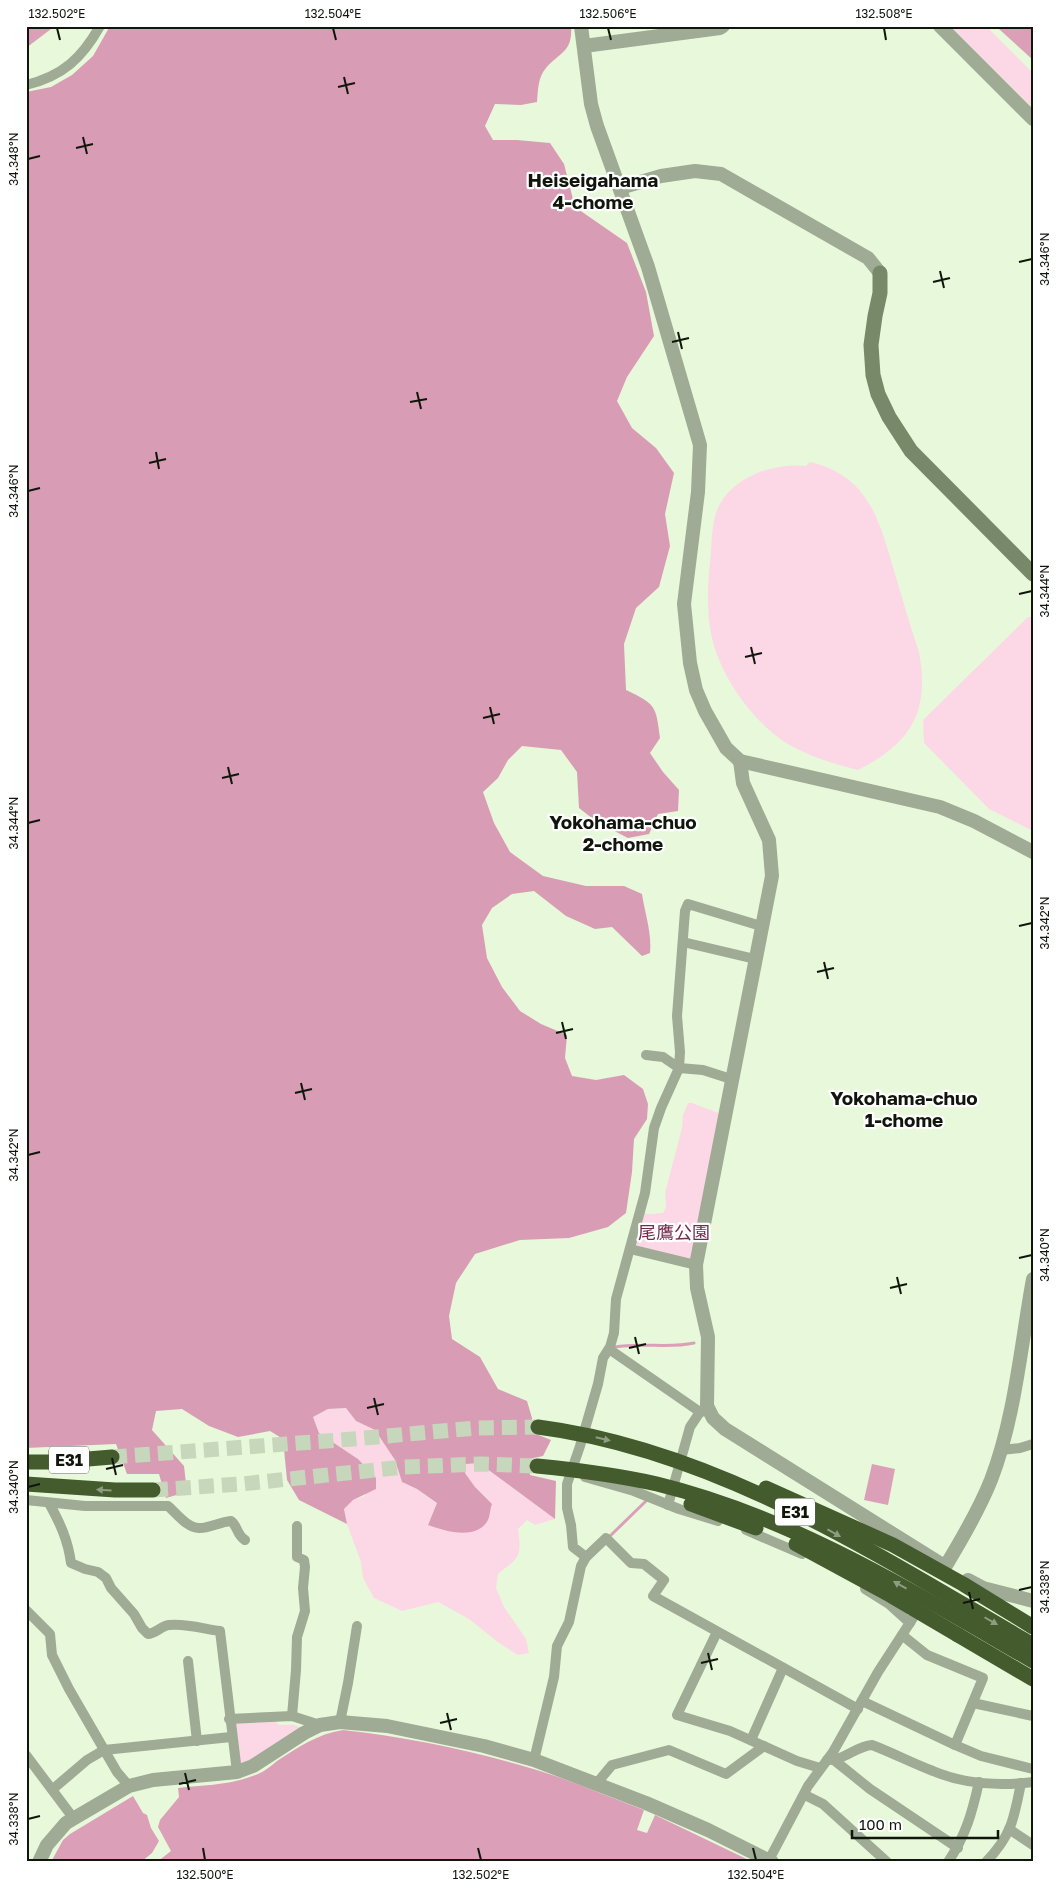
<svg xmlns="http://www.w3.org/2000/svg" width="1059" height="1888" font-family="'Golos Text','Noto Sans JP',sans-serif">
<rect width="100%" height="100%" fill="#e7f9da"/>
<g fill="#fcd8e6">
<path d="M950 26H986L1033 73V108Z"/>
<path d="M810 462C870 476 880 523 895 574 903 600 910 626 919 652 930 712 911 743 858 770 827 762 793 752 769 730 746 709 726 681 716 652 706 623 707 593 710 562 712 547 711 528 716 513 728 478 773 462 806 466Z"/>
<path d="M1028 617H1033V831L989 809 924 743 923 720Z"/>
<path d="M688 1103H692L721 1114 694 1262 634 1246 643 1213 650 1214 663 1213 666 1207 665 1193 682 1128 683 1115Z"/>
<path d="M347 1408 356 1421 375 1430 395 1460 402 1482 417 1489 437 1503 428 1525 475 1487 465 1473 466 1464 479 1463 555 1519 535 1525 527 1520 518 1529C522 1558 519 1557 498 1574L496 1588 504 1607 526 1639 529 1653 518 1655 499 1643 469 1619 438 1602 402 1611 374 1598 363 1578 361 1562 347 1524 344 1509 353 1500 365 1496 358 1459 319 1433 313 1417 328 1409Z"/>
<path d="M276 1718 277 1724C285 1727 293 1722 300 1728L237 1768 233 1721Z"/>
</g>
<path fill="#d89db5" d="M110 26H571C573 52 560 52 546 68 538 77 538 90 537 102L521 105 495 104 485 126 493 140H517L550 143 564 164 575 207 627 243 646 292 654 336 627 377 617 401 632 428 656 448 674 473 665 514 670 546 659 587 636 608 624 644 626 690C656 704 656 706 660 738L650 753 663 772 679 790 678 811 658 814 649 834 628 838 597 822 579 808 577 772 561 750 522 746 508 760 498 778 483 792 494 823 510 852 543 876 586 886H624L642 894C645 914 652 933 650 953L642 956 612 927 595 929 566 916 534 891 512 894 492 908 482 925 487 958 502 987 520 1011 541 1024 567 1035 565 1058 572 1076 596 1080 624 1075 643 1089 648 1104 647 1119 634 1139 632 1172 626 1213 608 1227 569 1238 520 1240 475 1254 456 1283 449 1316 452 1339 480 1357 498 1389 527 1401 532 1418 531 1432 551 1440 543 1456 529 1459 530 1475 556 1481 555 1519 479 1463 466 1464 465 1473 475 1487 492 1504C490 1509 490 1516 488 1520 477 1541 444 1531 428 1525L437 1503 417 1489 402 1482 395 1460 375 1430 356 1421 346 1408 328 1409 313 1417 319 1433 358 1459 376 1478V1489L353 1500 344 1509 347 1524 299 1500 287 1480 283 1439 270 1431 238 1437 209 1426 182 1409 156 1411 152 1430 184 1466 187 1492 166 1498 159 1474H127L116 1444 26 1448V92L51 87 72 75 93 56Z"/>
<g fill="#dba0b8">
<path d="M26 26H55L26 48Z"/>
<path d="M997 26H1033V60L999 29Z"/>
<path d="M872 1464 895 1469 888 1505 864 1500Z"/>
<path d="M343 1730C406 1737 469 1750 530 1768 569 1779 606 1796 644 1810L637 1830 647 1833 655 1815 753 1862H157L171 1851 158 1827 160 1820 179 1797 178 1788C205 1785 233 1785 258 1774 265 1771 271 1766 277 1761 299 1747 317 1734 343 1730Z"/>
<path d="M133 1796 143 1813 147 1815 151 1828 159 1841 152 1853 141 1862H51L63 1840 70 1834Z"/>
</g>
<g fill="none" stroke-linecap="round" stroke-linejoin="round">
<g stroke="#dba0b8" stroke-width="3">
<path d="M615 1347C641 1342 668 1349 694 1343"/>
<path d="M609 1537 646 1501"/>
</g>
<g stroke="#c7d7bb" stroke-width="15" stroke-dasharray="15 8" stroke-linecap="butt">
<path d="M112 1457 353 1439 476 1428 538 1427"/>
<path d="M153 1490 241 1484 404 1467 480 1464 537 1466"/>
</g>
<g stroke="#9fab95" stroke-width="10">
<path d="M26 85C63 76 82 58 100 26"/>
<path d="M683 942 755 959"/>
<path d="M646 1055 663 1057 679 1068 703 1070 731 1079"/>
<path d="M630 1249 696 1265"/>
<path d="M609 1349 700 1412 709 1410"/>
<path d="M1001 1450 1020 1448 1033 1444"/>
<path d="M585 1477 634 1491 679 1509 718 1521"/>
<path d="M26 1500 85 1506H168C176 1513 188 1529 200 1528 209 1528 220 1522 231 1521 238 1526 236 1534 245 1540"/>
<path d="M49 1503C60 1523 68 1540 71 1563L85 1569 98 1572 106 1578 111 1588 134 1614 142 1628 148 1634C157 1633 161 1626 169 1625 186 1623 204 1629 220 1631L237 1772"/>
<path d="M668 1505 690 1427 700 1412"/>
<path d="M746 1530 802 1554"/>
<path d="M586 1557 573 1547 571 1525 567 1508V1484L580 1446 598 1384 603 1358 610 1347 614 1333 616 1299 645 1193 654 1128 661 1108 679 1068 680 1052 677 1016 685 911 688 904 761 926"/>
<path d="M865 1589 889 1604 910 1623"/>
<path d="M26 1610 50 1634 52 1655 69 1689 117 1772 129 1786"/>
<path d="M717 1632 677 1715 730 1731 797 1761 820 1768"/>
<path d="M902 1635 927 1655 983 1678 955 1745"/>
<path d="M188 1661 197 1741"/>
<path d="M862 1701 955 1745 981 1756 1033 1769"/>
<path d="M973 1703 1033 1716"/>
<path d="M292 1716 296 1670 297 1637 305 1611 303 1588 305 1567 304 1560 297 1557V1526"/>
<path d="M229 1719 292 1716 320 1725"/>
<path d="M340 1722 348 1683 357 1626"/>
<path d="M751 1740 783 1668"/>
<path d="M26 1755 74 1819"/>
<path d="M534 1760 554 1677 557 1646 569 1622 581 1566 586 1557 606 1538 631 1563 644 1564 664 1580 653 1596 858 1709"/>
<path d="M827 1760C844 1761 856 1746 872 1745 893 1753 912 1763 933 1771 964 1784 1000 1786 1033 1782"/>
<path d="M834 1760 870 1789 958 1848"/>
<path d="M597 1783 612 1765 669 1750 726 1774 764 1746"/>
<path d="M53 1789 87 1760 104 1750 231 1737"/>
<path d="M805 1795 823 1804 887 1862"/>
<path d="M1009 1829 1033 1845"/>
<path d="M769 1860 808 1786 833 1752 878 1672 913 1618"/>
<path d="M948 1862C966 1835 972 1813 979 1782"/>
<path d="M986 1862C1012 1835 1014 1818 1021 1783"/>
</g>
<g stroke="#9fab95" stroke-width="14">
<path d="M581 26 591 104 597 126 648 267 700 445 698 492 684 604 690 663 696 690 705 711 726 748 740 761 940 807 974 821 1033 852"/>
<path d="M940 26 1033 119"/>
<path d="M584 46 720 28 723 26"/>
<path d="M620 188 661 176 695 171 721 174 868 258 880 273"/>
<path d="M740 761 743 783 769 840 772 876 696 1265 697 1288 708 1337 707 1406 713 1418 725 1429 941 1564"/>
<path d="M945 1567C962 1539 979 1510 991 1480 1015 1418 1021 1344 1033 1279"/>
<path d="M968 1580 983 1588 1033 1601"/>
<path d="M39 1862 47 1845 66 1823 129 1786 153 1780 237 1772 253 1766 304 1733 320 1725 340 1722 387 1726 484 1746 534 1760 646 1803 708 1830 772 1862"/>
</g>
<path stroke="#778969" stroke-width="15" d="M880 273V293L875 316 871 345 873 375 878 394 889 417 911 451 1033 574"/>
<g stroke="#435b2d" stroke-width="15">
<path d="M26 1462H52L112 1457"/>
<path d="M26 1484 115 1490H153"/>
<path d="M958 1635 1033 1679"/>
</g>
<g stroke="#435b2d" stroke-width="15">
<path d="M538 1427C718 1450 879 1556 1033 1645"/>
<path d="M537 1466C577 1470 617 1475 657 1484 793 1517 913 1592 1033 1661"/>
<path d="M766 1488 893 1545 963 1584 1033 1627"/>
<path d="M691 1504 756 1528"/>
<path d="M796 1544 890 1595 958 1635"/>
</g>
</g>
<defs><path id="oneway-solid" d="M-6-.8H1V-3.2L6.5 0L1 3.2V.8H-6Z" transform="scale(1.25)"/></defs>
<g fill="#8e9d81">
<use href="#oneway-solid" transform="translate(603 1439) rotate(13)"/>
<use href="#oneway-solid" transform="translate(104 1490) rotate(-177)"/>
<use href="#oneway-solid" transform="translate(834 1533) rotate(29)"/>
<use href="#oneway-solid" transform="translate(900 1585) rotate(-151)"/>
<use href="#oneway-solid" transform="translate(991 1621) rotate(30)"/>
</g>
<path fill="none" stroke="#10160c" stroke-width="2" d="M57 28 60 40M333 28 336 40M608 28 611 40M884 28 886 40M344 77 348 94M338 87 355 83M83 137 87 154M76 148 93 144M28 159 40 156M1019 262 1032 259M940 271 944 288M933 282 950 278M678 332 682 349M672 342 689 338M417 392 421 409M410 402 427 399M156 452 159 469M149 463 166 459M28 491 40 488M1019 594 1032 591M751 647 755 664M745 657 762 653M490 707 494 724M483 718 500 714M228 767 232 784M222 778 239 774M28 823 40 820M1019 926 1032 923M824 962 828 979M817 972 834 968M562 1022 566 1039M556 1033 573 1029M301 1083 305 1100M295 1093 312 1089M28 1155 40 1152M1019 1258 1032 1255M897 1277 901 1294M890 1288 907 1284M635 1337 639 1354M629 1348 646 1344M374 1398 378 1415M367 1408 384 1404M112 1458 116 1475M106 1469 123 1465M28 1487 40 1484M1019 1590 1032 1587M969 1592 973 1609M963 1603 980 1599M708 1653 712 1670M701 1663 718 1659M447 1713 451 1730M440 1723 457 1719M185 1773 189 1790M179 1784 196 1780M28 1819 40 1816M203 1848 205 1860M478 1848 481 1860M753 1848 756 1860"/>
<g text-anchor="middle" stroke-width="4.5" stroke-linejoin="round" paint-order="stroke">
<g fill="#fff" stroke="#585c55" stroke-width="1">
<rect x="49" y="1446.5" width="40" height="27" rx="4"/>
<rect x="775" y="1498.5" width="40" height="27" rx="4"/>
</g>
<g font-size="16" font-weight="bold" fill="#10160c">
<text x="69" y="1466">E31</text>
<text x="795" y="1518">E31</text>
</g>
<g font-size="18" fill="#732c4e" stroke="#fff">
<text x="674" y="1239">尾鷹公園</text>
</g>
<g font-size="19" font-weight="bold" fill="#10160c" stroke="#fff">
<text x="593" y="187">Heiseigahama<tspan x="593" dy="22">4-chome</tspan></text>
<text x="623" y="829">Yokohama-chuo<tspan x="623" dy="22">2-chome</tspan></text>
<text x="904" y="1105">Yokohama-chuo<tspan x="904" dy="22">1-chome</tspan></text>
</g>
</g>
<rect width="1059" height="1888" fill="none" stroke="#ffffff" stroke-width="55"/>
<path d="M852 1830v8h146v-8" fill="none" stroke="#10160c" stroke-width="2.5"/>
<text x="859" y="1830" font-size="15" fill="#10160c" stroke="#ffffff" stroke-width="4" paint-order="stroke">100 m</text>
<rect x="28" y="28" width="1004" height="1832" fill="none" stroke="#10160c" stroke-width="2"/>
<g font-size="12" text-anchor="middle" fill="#10160c">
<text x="57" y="18">132.502°E</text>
<text x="333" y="18">132.504°E</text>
<text x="608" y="18">132.506°E</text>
<text x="884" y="18">132.508°E</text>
<text transform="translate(14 159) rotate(-90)" y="4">34.348°N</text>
<text transform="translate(1045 259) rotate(-90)" y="4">34.346°N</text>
<text transform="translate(14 491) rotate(-90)" y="4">34.346°N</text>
<text transform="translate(1045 591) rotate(-90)" y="4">34.344°N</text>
<text transform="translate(14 823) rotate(-90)" y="4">34.344°N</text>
<text transform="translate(1045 923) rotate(-90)" y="4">34.342°N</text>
<text transform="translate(14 1155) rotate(-90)" y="4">34.342°N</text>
<text transform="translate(1045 1255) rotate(-90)" y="4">34.340°N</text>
<text transform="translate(14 1487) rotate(-90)" y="4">34.340°N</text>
<text transform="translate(1045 1587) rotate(-90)" y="4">34.338°N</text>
<text transform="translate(14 1819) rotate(-90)" y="4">34.338°N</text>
<text x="205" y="1879">132.500°E</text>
<text x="481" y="1879">132.502°E</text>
<text x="756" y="1879">132.504°E</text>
</g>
</svg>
